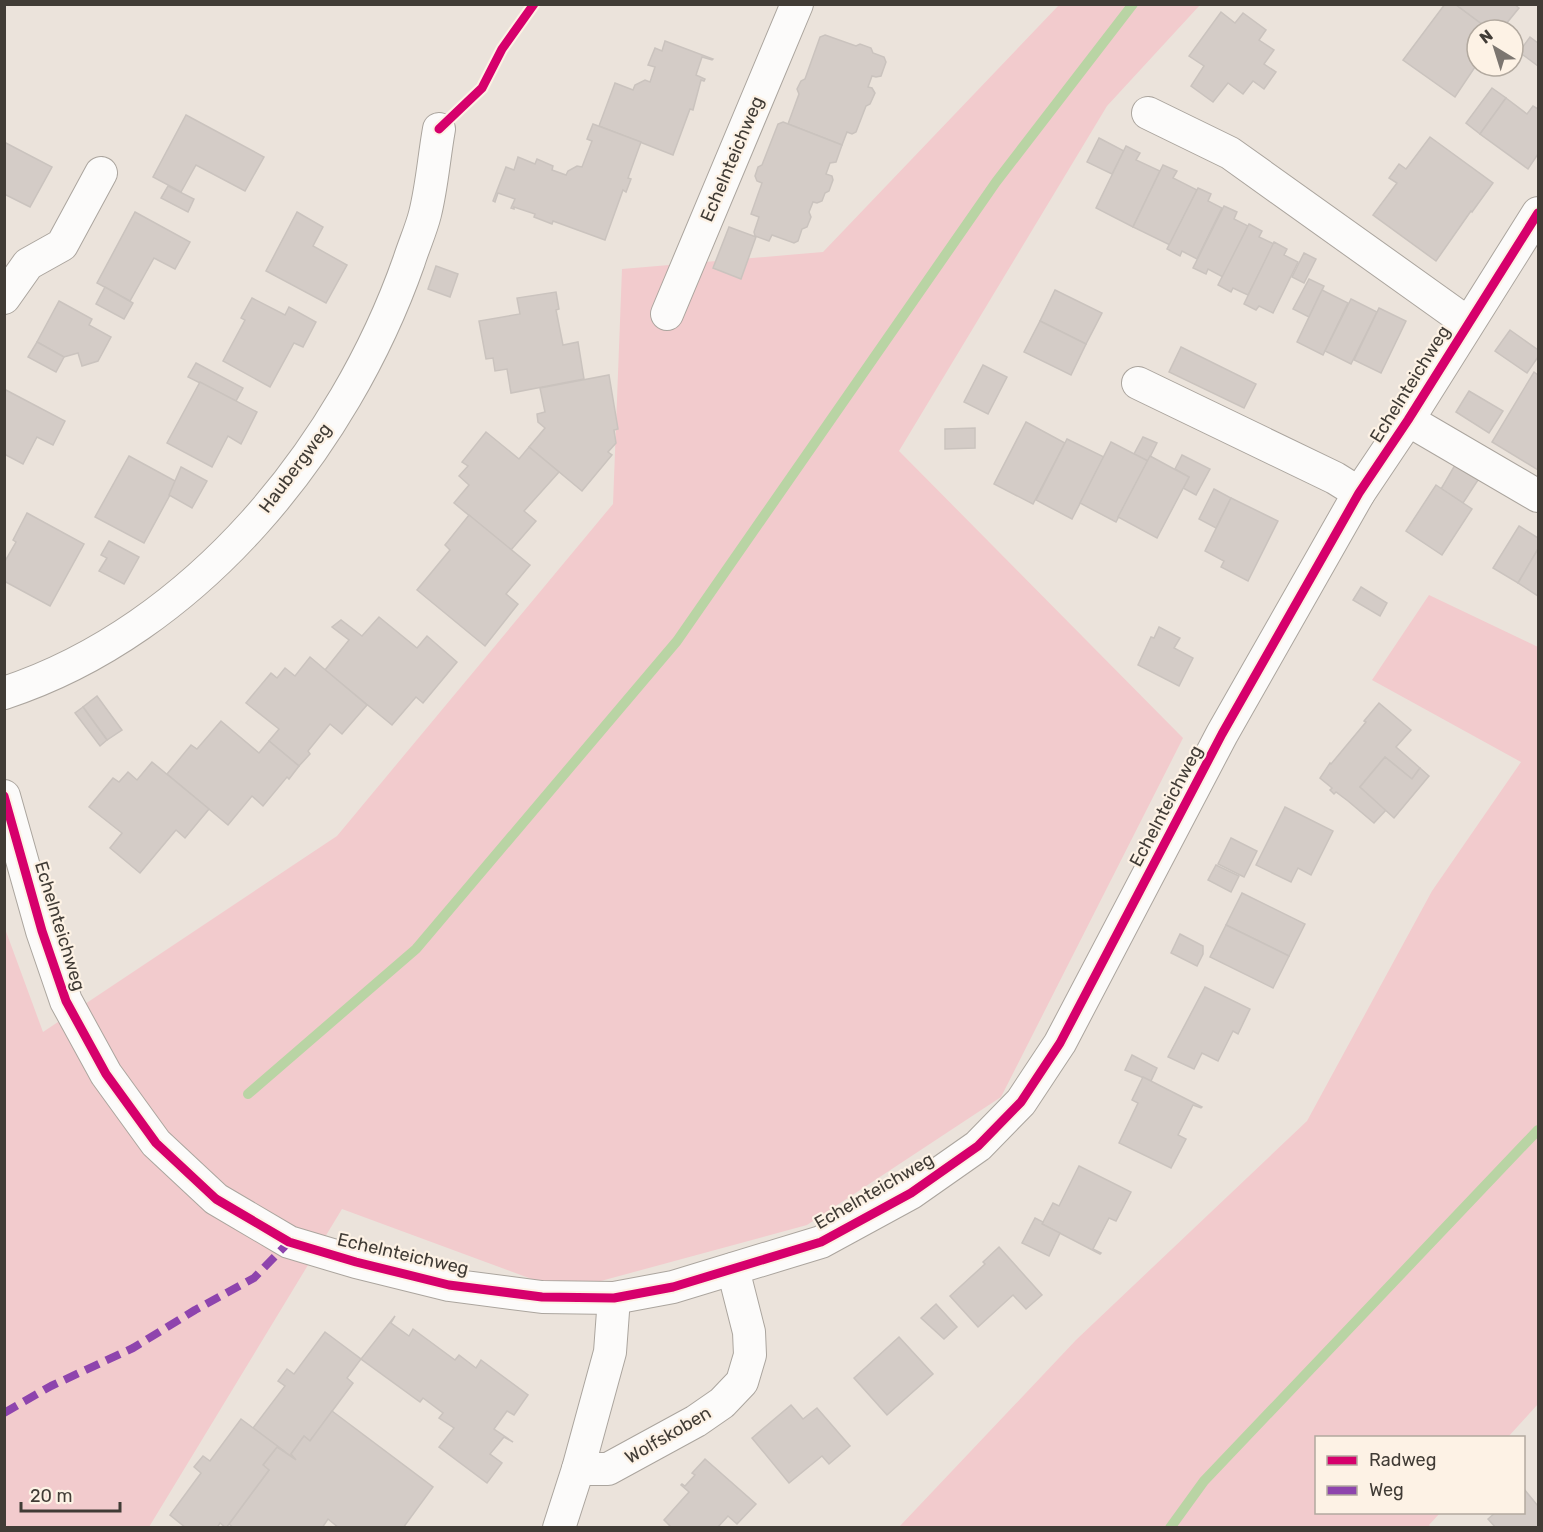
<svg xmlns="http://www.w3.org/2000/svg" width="1543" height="1532" font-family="Rubik,sans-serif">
<rect width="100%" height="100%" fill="#ebe3db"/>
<g fill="#f2cbcd">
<path d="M1059 5H1200L1107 106 899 451 1183 738 1001 1097 807 1225 564 1291 342 1209 149 1527H5L4 926 43 1032 337 836 613 504 622 269 823 252Z"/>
<path d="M1429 595 1538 647V1404L1508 1437 1316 1438V1512L1440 1513 1429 1525 1431 1527H899L1076 1340 1307 1121 1432 891 1521 762 1372 680Z"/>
</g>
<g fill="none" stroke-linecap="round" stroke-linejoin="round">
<g stroke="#b9d4a4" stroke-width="10">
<path d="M248 1094 416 949 677 641 996 182 1133 4"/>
<path d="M1170 1528 1204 1481 1538 1130"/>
</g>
</g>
<g fill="#d4ccc7" stroke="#cac3be" stroke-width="1.5">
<path d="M1445 4H1455L1490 30H1477V64L1455 97 1403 60Z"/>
<path d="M1455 4H1514L1519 8 1501 30H1490Z"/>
<path d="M1221 12 1235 23 1243 13 1266 30 1259 40 1274 50 1264 64 1276 72 1264 89 1253 81 1243 94 1228 83 1213 102 1191 86 1204 66 1189 56Z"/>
<path d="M825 35 856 46 860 44 871 48 873 53 884 57 886 62 881 76 876 77 872 76 868 87 872 88 875 93 870 104 866 106 856 132 852 134 847 132 842 145 788 124 799 94 797 89 801 81 805 79 820 37Z"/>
<path d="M1530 37 1538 43V66L1519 52Z"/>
<path d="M665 41 713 59 712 60 702 57 696 75 705 79 704 81 701 80 693 110 690 109 673 155 599 126 615 83 633 90 635 85 645 80 650 82 655 67 648 65 655 48 662 51Z"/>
<path d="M1492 88 1506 98 1480 134 1466 123Z"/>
<path d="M1506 98 1527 114 1533 106 1538 109V154L1528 169 1480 134Z"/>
<path d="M186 115 264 157 245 191 196 165 181 192 153 177Z"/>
<path d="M783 122 842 145 836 162 830 163 826 174 832 176 833 180 829 191 825 193 822 201 817 203 813 202 809 212 811 217 807 227 802 229 798 241 794 243 772 235 769 241 755 236 754 232 759 217 751 214 762 183 757 181 755 176 758 167 762 165 778 124Z"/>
<path d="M593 124 641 142 628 178 631 179 626 192 623 190 605 240 553 221 552 224 534 217 535 214 514 207V209L511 208 515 199 498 193 495 202 493 201 506 167 514 170 518 157 535 164 537 159 553 166 552 170 566 175 568 171 577 166 582 167 592 141 587 139Z"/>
<path d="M1430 137 1493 183 1472 212 1471 211 1436 261 1373 215 1397 183 1389 178 1399 164 1406 169Z"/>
<path d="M1099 138 1124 151 1112 174 1087 162Z"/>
<path d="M4 142 52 167 30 207 4 194Z"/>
<path d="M1126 146 1140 153 1136 160 1160 171 1133 227 1096 208Z"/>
<path d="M1163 165 1177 171 1173 178 1197 190 1170 245 1133 227Z"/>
<path d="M168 186 194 199 188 212 161 198Z"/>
<path d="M1198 188 1211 194 1208 201 1222 208 1197 259 1182 251 1180 256 1167 249Z"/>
<path d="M1224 206 1237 212 1234 219 1248 226 1223 277 1208 269 1206 274 1193 268Z"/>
<path d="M135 212 190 242 175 269 154 258 130 301 97 283Z"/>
<path d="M297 212 323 227 313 246 347 265 326 303 266 271Z"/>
<path d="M1249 224 1262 231 1259 237 1274 244 1248 295 1233 288 1231 292 1218 285Z"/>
<path d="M729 227 756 237 741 279 713 268Z"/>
<path d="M1274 242 1287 249 1284 255 1298 262 1273 313 1259 306 1256 310 1244 304Z"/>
<path d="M1304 253 1316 259 1304 283 1292 277Z"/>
<path d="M436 266 458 274 450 297 428 289Z"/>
<path d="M1309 279 1324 286 1309 317 1293 309Z"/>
<path d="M105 287 133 303 124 319 96 304Z"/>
<path d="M1055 290 1102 313 1086 344 1040 321Z"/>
<path d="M1322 290 1348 303 1323 355 1297 342Z"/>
<path d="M556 292 559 309 556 310 563 345 578 342 584 379 511 393 507 369 495 371 493 358 486 359 479 321 520 314 517 298Z"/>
<path d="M252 298 285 315 289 307 316 322 303 347 294 343 270 387 223 361 245 320 241 318Z"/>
<path d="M1351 299 1377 312 1351 364 1325 351Z"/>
<path d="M59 301 92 319 89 325 111 337 98 361 82 366 78 353 64 357 37 342Z"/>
<path d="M1379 308 1406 321 1381 373 1354 360Z"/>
<path d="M1040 321 1086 344 1071 375 1024 352Z"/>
<path d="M1510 330 1538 350V357L1527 373 1495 351Z"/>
<path d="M37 342 64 357 56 372 28 357Z"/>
<path d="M1181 347 1256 384 1244 408 1169 372Z"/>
<path d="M196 363 243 388 236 401 188 377Z"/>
<path d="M983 365 1007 377 988 414 964 402Z"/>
<path d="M1534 372 1538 375V470L1492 442Z"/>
<path d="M609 375 618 429 614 430 616 443 608 452 612 455 582 491 529 447 545 428 538 422 537 414 545 412 540 388Z"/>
<path d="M200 382 257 412 241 444 228 436 212 467 167 443Z"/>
<path d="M4 389 65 421 53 445 37 437 23 464 4 454Z"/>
<path d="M1469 391 1503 411 1489 433 1456 412Z"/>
<path d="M1026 422 1065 443 1033 504 994 484Z"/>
<path d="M975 428V448L945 449V429Z"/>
<path d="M486 432 519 459 529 447 559 472 524 511 536 521 511 550 454 503 469 485 459 476 468 466 462 462Z"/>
<path d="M1143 437 1157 443 1148 461 1134 454Z"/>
<path d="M1067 439 1104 457 1072 519 1036 500Z"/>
<path d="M1111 442 1148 461 1116 522 1080 503Z"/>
<path d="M1182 455 1210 469 1196 495 1183 488 1189 477 1175 469Z"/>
<path d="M129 456 177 482 144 543 95 517Z"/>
<path d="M1150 456 1189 477 1157 538 1118 517Z"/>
<path d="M1455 465 1478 480 1463 503 1441 489Z"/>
<path d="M181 467 207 481 192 508 169 495Z"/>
<path d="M1436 485 1472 509 1442 555 1406 531Z"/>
<path d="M1214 489 1231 498 1216 528 1199 519Z"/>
<path d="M1231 498 1278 521 1248 581 1221 567 1224 561 1205 551Z"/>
<path d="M27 513 84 544 50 606 4 581V563L16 542 13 540Z"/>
<path d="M469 515 530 565 506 594 518 604 485 646 417 590 450 550 445 545Z"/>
<path d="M1519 526 1538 538V549L1518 583 1493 568Z"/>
<path d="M109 541 139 557 124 584 99 571 107 558 101 555Z"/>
<path d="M1538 549V596L1518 583Z"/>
<path d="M1361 587 1387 603 1380 616 1353 600Z"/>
<path d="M379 617 417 648 427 636 457 662 423 703 416 697 392 725 325 670 349 640 332 627 341 620 362 636Z"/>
<path d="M1159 627 1180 638 1174 648 1193 658 1179 686 1138 665 1151 637 1154 638Z"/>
<path d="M310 657 367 705 342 734 330 724 308 751 310 754 299 766 269 741 279 729 246 703 271 673 277 678 285 668 295 676Z"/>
<path d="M97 696 122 730 107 740 83 707Z"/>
<path d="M1379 703 1411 730 1396 747 1420 768 1412 779 1385 757 1360 787 1386 810 1374 823 1348 801 1336 792 1334 794 1330 790 1332 788 1320 778 1330 763 1331 764 1366 722 1364 721Z"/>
<path d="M83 707 107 740 100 746 75 713Z"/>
<path d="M221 721 259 753 269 741 299 766 289 779 287 777 263 806 252 796 228 825 167 774 191 745 197 749Z"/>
<path d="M1385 757 1412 779 1420 768 1429 776 1394 818 1360 787Z"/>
<path d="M152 762 209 809 185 838 176 830 140 873 110 848 122 833 89 807 113 778 119 782 128 772 137 780Z"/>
<path d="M1285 807 1333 831 1311 875 1298 868 1291 882 1256 865Z"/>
<path d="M1231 838 1257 851 1244 877 1218 864Z"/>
<path d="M1216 865 1239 876 1231 892 1208 880Z"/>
<path d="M1242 893 1305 924 1289 956 1226 925Z"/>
<path d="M1226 925 1289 956 1273 988 1210 957Z"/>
<path d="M1180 934 1203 946V954L1197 966 1171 953Z"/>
<path d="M1205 987 1250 1009 1238 1034 1233 1031 1218 1061 1202 1053 1194 1069 1168 1057Z"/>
<path d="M1132 1055 1157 1068 1151 1081 1125 1070Z"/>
<path d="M1143 1077 1202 1107 1201 1108 1193 1105 1178 1135 1186 1139 1171 1168 1119 1143 1138 1103 1132 1100Z"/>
<path d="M1079 1166 1131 1192 1116 1221 1109 1218 1093 1249 1101 1253 1100 1254 1042 1224 1053 1203 1059 1206Z"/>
<path d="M1035 1218 1043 1222 1042 1224 1060 1233 1049 1256 1022 1243Z"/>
<path d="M999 1247 1042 1295 1026 1309 1013 1295 978 1327 950 1296 985 1264 983 1262Z"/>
<path d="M936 1304 957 1327 944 1339 921 1318Z"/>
<path d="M395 1316 391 1323 409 1336 413 1329 455 1360 459 1355 476 1368 481 1360 528 1395 514 1415 507 1411 494 1429 513 1442 504 1437 490 1454 502 1463 487 1483 439 1447 454 1428 439 1418 443 1413 423 1398 420 1402 361 1359Z"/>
<path d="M325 1332 361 1359 347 1378 353 1383 310 1441 304 1436 291 1454 296 1460 253 1428 285 1386 278 1381 287 1369 294 1374Z"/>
<path d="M899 1337 933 1374 887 1415 854 1378Z"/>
<path d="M791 1405 803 1419 817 1408 850 1446 829 1464 822 1456 789 1483 752 1438Z"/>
<path d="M332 1411 433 1487 403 1528H339L328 1519 322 1528H234L229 1524 269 1470 263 1465 277 1447 296 1460 291 1454 304 1436 310 1441Z"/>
<path d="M241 1419 284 1451 277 1447 263 1465 269 1470 226 1528 220 1523 217 1528H186L170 1515 201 1473 194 1467 203 1456 210 1461Z"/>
<path d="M705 1459 756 1504 737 1524 728 1516 717 1528H672L664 1520 689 1492 681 1485 682 1484 685 1486 695 1475 692 1473Z"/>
<path d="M1524 1489 1538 1506V1528H1496L1488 1519 1496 1512H1524Z"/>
</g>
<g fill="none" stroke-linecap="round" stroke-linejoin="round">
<g stroke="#aba59e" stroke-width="34">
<g id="minor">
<path d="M1148 113 1230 153 1468 323"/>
<path d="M4 298 28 264 62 245 101 173"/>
<path d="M667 314 797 4"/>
<path d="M1138 383 1335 478 1359 493"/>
<path d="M1408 420 1538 496"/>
<path d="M4 693C196 630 344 446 409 261 414 245 421 230 425 214 432 186 434 157 439 129"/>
<path d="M4 796 42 931 66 1001 106 1074 156 1143 216 1199 289 1242 356 1262 449 1285 542 1297 614 1298 673 1287 821 1242 911 1193 978 1146 1021 1102 1060 1043 1222 734 1359 493 1408 420 1538 213"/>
<path d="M578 1469H608L696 1421 722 1403 742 1382 750 1355 749 1332 733 1269"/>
<path d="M559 1528 578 1469 610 1352 614 1298"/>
</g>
</g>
<use href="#minor" stroke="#fcfbfa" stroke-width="32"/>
<path stroke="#8e44ad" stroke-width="8" stroke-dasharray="15 8" stroke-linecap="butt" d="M4 1413 51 1386 133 1348 195 1310 254 1278 289 1242"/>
<g stroke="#fdf2e5" stroke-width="13">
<g id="cycleway">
<path d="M439 129 482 88 502 49 534 4"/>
<path d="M4 796 42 931 66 1001 106 1074 156 1143 216 1199 289 1242 356 1262 449 1285 542 1297 614 1298 673 1287 821 1242 911 1193 978 1146 1021 1102 1060 1043 1222 734 1359 493 1408 420 1538 213"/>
</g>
</g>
<use href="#cycleway" stroke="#d6006c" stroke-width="9"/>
</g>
<g text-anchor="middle" stroke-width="4.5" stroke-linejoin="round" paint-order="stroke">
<g font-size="18" fill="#413c36" stroke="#fdf2e5">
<text transform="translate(732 159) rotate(-67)" y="6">Echelnteichweg</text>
<text transform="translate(1410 384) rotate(-58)" y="6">Echelnteichweg</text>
<text transform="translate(295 468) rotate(-53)" y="6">Haubergweg</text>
<text transform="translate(1166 806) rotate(-62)" y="6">Echelnteichweg</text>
<text transform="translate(60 926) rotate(73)" y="6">Echelnteichweg</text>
<text transform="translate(874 1191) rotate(-30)" y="6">Echelnteichweg</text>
<text transform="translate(403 1254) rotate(13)" y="6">Echelnteichweg</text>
<text transform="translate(668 1435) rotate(-30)" y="6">Wolfskoben</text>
</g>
</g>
<rect width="1543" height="1532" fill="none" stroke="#413c36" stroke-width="12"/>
<rect x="1315" y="1436" width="210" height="78" fill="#fdf2e5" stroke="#b2a99f" stroke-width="1.5"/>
<rect x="1327" y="1456" width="30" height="9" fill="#d6006c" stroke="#b2a99f" stroke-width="1.5"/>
<text x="1369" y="1466" font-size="18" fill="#413c36">Radweg</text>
<rect x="1327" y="1486" width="30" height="9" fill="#8e44ad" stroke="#b2a99f" stroke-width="1.5"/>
<text x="1369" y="1496" font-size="18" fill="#413c36">Weg</text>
<g transform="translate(1495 48) rotate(322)"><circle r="28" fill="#fdf2e5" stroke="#b2a99f" stroke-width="1.5"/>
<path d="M0-4.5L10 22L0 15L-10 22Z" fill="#7c7670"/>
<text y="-9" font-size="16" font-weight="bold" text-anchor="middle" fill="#413c36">N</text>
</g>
<path d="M21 1502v9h99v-9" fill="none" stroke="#413c36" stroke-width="3"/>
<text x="30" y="1502" font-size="18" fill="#413c36" stroke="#fdf2e5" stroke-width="4.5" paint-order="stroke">20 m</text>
</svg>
